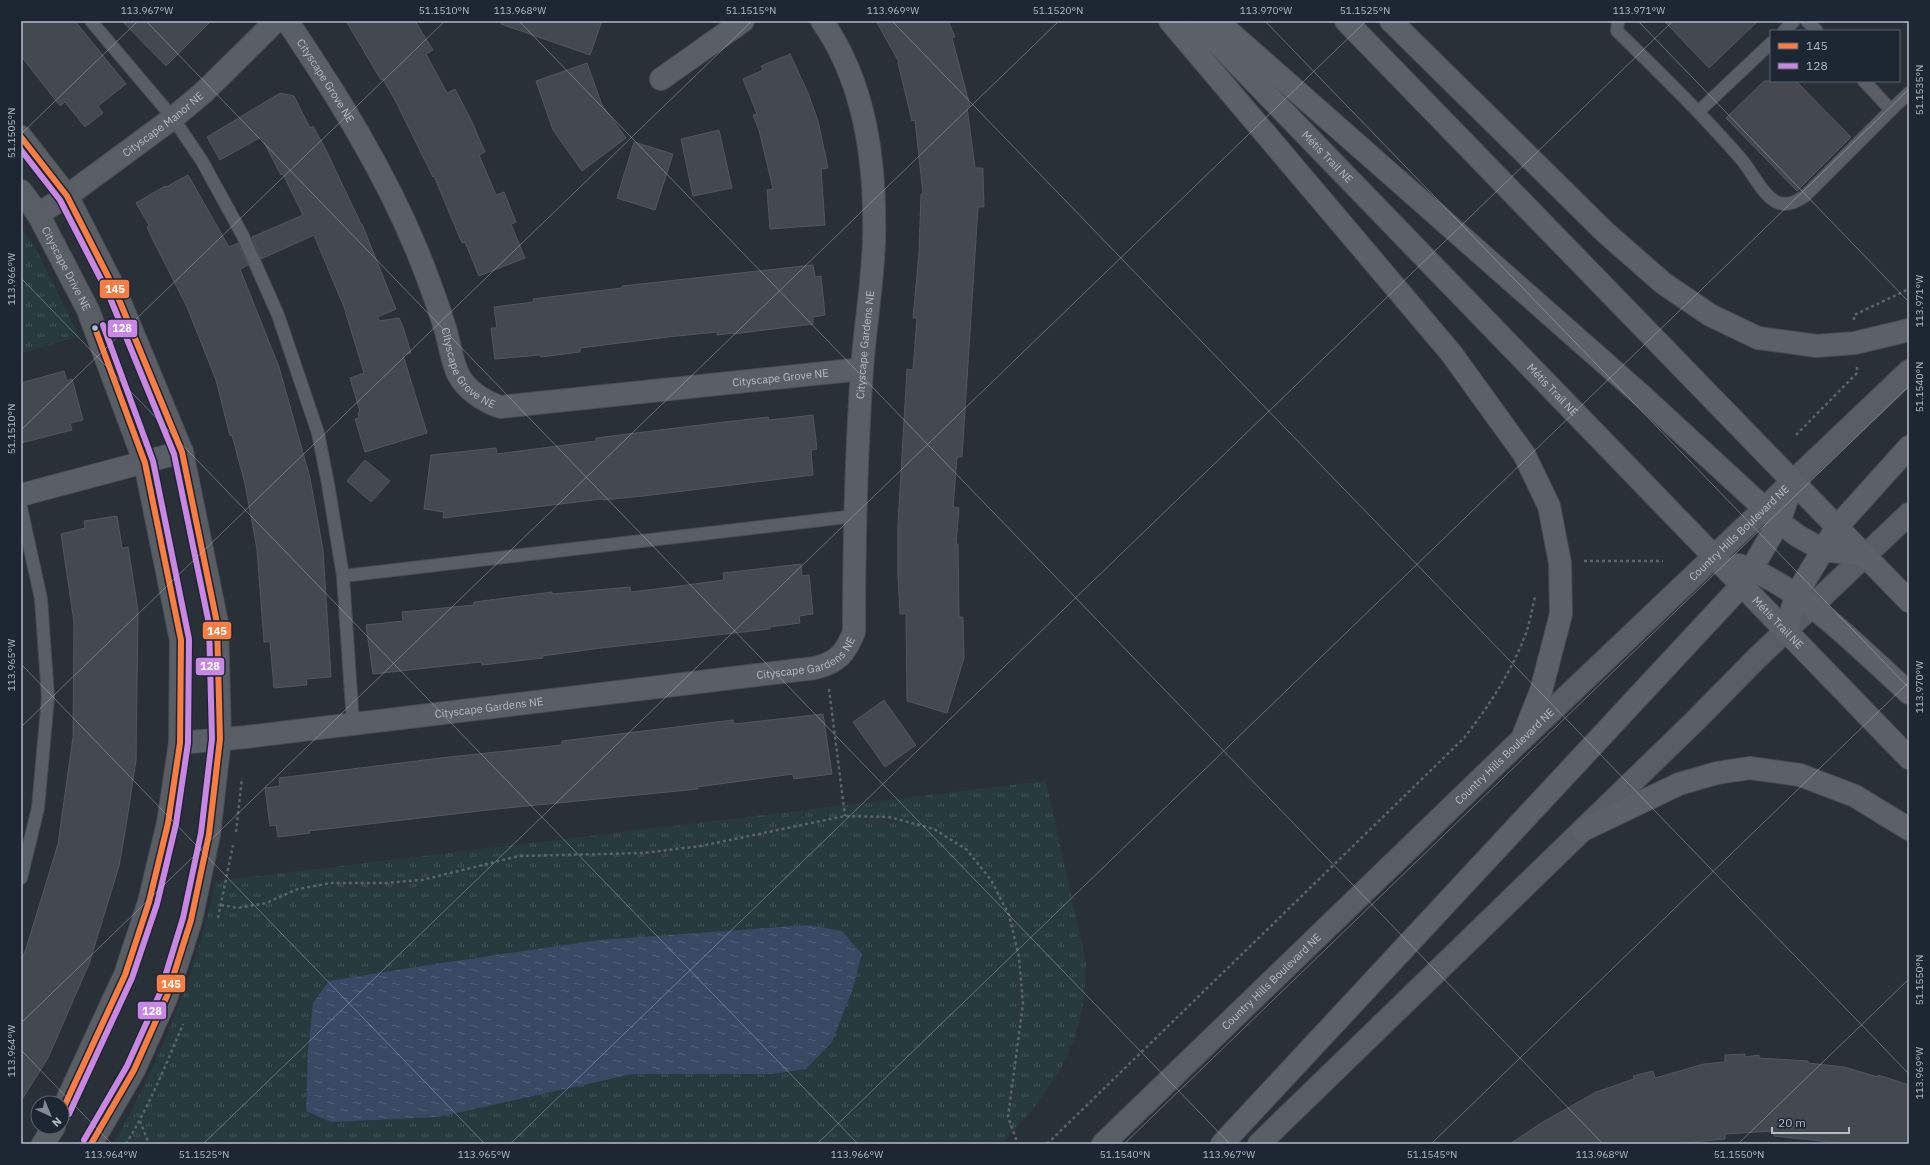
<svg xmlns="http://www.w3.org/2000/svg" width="1930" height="1165" font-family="'IBM Plex Sans',sans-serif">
<defs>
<pattern id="park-tufts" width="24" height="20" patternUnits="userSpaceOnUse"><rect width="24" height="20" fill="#273a3e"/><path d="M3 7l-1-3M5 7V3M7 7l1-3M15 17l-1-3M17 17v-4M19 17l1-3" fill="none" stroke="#445559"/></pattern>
<pattern id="water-ripples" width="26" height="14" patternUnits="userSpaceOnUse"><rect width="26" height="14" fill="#384963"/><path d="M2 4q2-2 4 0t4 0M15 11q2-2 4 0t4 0" fill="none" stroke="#526178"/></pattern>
</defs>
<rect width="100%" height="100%" fill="#2a3038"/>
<g fill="url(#park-tufts)">
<path d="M21 227 35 247 79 336 21 353Z"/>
<path d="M1046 781 1086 962 1084 1001 1075 1038 1060 1070 1034 1108 1002 1144H113C125 1125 134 1105 144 1085 177 1018 200 954 216 881Z"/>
</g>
<path fill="url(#water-ripples)" d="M809 925 842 931 862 954 852 991 832 1042 806 1069 771 1074H633L438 1117 331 1122 306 1111 308 1051 313 1003 329 981 428 965 599 940Z"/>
<g fill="#444950" stroke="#52575f">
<path d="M21 21H75L126 84 98 106 103 113 85 127 65 102 60 106 21 56Z"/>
<path d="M122 21H211L166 66Z"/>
<path d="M346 21H415L433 50 426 54 447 93 455 89 472 122 485 152 479 155 496 195 504 192 516 222 511 224 525 258 479 276 465 242 462 243 434 176 433 177 396 102 383 79 381 80Z"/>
<path d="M502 21H602L590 55 501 24Z"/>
<path d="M876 21H948L955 37 952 38 970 106 967 107 975 168H983V173L984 207H978L962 457H957L953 507 959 508 956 544H958L959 617H963L964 658 947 713 907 701 906 614H900L898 576V525L907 369 913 370 917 318H913L919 253 921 194H923L915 120 912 121 898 63 899 62Z"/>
<path d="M1664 21H1758L1709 68Z"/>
<path d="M790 54 808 93 818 121 828 168 821 169 825 225 770 229 767 190 773 189 759 130 753 115 757 114 743 79 763 70 761 66Z"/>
<path d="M587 63 602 105 626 138 582 171 553 130 536 81Z"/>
<path d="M1764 81H1796L1851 137 1797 191 1726 118Z"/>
<path d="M280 93 294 96 310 128 313 126 326 150 361 224H362L396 309 378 317 379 321 399 318 403 327 411 353 403 355 427 433 365 452 355 419 359 418 358 413 360 412 350 378 364 373 344 307 314 235 261 259 252 237 303 215 283 174 281 175 261 137 220 160 207 137Z"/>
<path d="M719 130 732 188 693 196 681 139Z"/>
<path d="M634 142 673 154 655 210 617 198Z"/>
<path d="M188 175 229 247 238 243 248 265 240 269 279 367 310 478 323 550 331 677 306 679 307 685 274 688 270 642H264L257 549 245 484 232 435 230 436 216 380 187 307 152 238 147 227 149 225 136 203 165 186 166 187Z"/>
<path d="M813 265 815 277 821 276 825 315 813 317V324L733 334V333L717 335V332L668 337 580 348V352L541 357 540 355 495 359 491 328H497L494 307 534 302 533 299 622 288V286Z"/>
<path d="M64 371 67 381 72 379 83 420 70 423 72 430 21 443V383Z"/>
<path d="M813 415 817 449 811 450 813 475 643 496 603 500 602 499 443 518 444 512 424 509 431 455 496 448 497 454 596 441V438L708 424 768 417 769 420Z"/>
<path d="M365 460 390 481 371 502 347 481Z"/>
<path d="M117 516 122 548 128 547 138 610 136 760 126 826 119 866 89 964 48 1058 21 1101V960L26 949 58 844 73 737 74 622 61 534 85 528 84 521Z"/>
<path d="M801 564 802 576 809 575 813 614 799 616 800 623 770 627V629L601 648 542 656 543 658 482 665 481 662 373 674 366 625 403 621 402 612 474 605V602L552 592V594L630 587 631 592 680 586 724 580 723 573Z"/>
<path d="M884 700 916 745 885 767 853 722Z"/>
<path d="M823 714 832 774 794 779 793 774 697 787 698 789 497 809 309 831 310 833 278 837 276 825 270 826 265 788 280 786 279 778 449 757 562 745V741L733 720 734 724Z"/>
<path d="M1745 1054V1057L1759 1055V1058L1808 1061V1063L1844 1067 1878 1077V1075L1909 1085V1144H1850L1774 1136V1131L1725 1134V1139L1673 1144H1510L1541 1123 1596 1092 1634 1079 1633 1076 1653 1071 1655 1078 1704 1064 1725 1062V1055Z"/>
</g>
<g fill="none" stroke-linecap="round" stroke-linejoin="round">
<g stroke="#484c53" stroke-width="14">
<g id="lane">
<path d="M91 21 173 118 202 161 243 236 278 315 318 433 328 484 343 576 353 724"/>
<path d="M1618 21 1617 31C1660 73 1703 115 1742 160 1752 172 1765 199 1779 203 1789 206 1797 201 1805 196L1891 110"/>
<path d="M1807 21 1817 31"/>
<path d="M1784 31 1794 21"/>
<path d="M1864 81 1891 110 1909 93"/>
<path d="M1698 112 1771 43"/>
<path d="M21 508 41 599 48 697 38 808 21 878"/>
<path d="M343 576 855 516"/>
</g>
</g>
<g stroke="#484c53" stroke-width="24">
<g id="street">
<path id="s1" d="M287 21C337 95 384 170 418 253 428 278 437 302 445 328 449 341 452 362 458 374 466 390 484 401 500 407L862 369"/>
<path d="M661 79 743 21"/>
<path id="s2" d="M38 214 67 196 173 118 204 92 276 21"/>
<path d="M21 495 182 452"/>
<path id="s3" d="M180 743 246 737 815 668C838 662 845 654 854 632 854 544 856 457 862 369 865 326 873 282 874 239 876 163 866 84 822 21"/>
</g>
</g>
<g stroke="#484c53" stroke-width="24">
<g id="secondary">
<path d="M21 137 67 196 115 290 182 452 217 623 220 739 209 834 191 920 167 996 134 1070 91 1144"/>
<path id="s4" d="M21 191 38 214 88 310 145 463 181 640 180 743 168 823 149 902 125 975 62 1111"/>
<path d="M43 1144 54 1127"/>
<path id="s5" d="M1103 1144 1522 739 1909 371"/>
<path d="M1259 1144 1695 721 1757 658 1909 514"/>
</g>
</g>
<g stroke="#484c55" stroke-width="24">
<g id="primary">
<path d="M1170 21 1451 353 1524 454 1549 506 1560 563 1561 614 1541 691 1522 739"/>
<path id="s6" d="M1196 21 1909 758"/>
<path d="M1217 21 1640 394 1779 522 1798 536 1823 550 1865 555"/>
<path d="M1346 21 1909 601"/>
<path d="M1391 21 1606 233 1663 283 1710 315 1758 338 1817 346 1855 343 1909 330"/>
<path d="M1739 565C1800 585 1861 650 1909 693"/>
<path d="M1786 631 1796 595 1837 527 1909 447"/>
<path d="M1583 830 1679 784 1717 773 1750 768 1800 775 1855 796 1909 829"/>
<path d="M1222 1144 1742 585 1779 522 1793 482"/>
</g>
</g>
<g stroke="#5d636a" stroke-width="2.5" stroke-dasharray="3 3" stroke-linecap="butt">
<path d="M1854 320V315L1909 289"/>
<path d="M1796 435 1857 373V366"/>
<path d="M1584 561H1663"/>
<path d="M829 689 845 816"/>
<path d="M236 832 242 778"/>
<path d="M221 905 238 908 266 903 298 889 331 883H386L422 880 519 856 643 853 701 846 845 816 889 817 934 829 967 850 991 880 1009 915 1019 957 1023 1004 1008 1117 1018 1144"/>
<path d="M218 918 233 845"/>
<path d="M140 1121 149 1144"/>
<path d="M126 1144C149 1106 166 1065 183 1024"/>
<path d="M1047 1144 1464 738C1489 706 1512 671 1526 633 1530 622 1532 609 1535 597"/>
</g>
<use href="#lane" stroke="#5a5e66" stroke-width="12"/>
<use href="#street" stroke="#5a5e66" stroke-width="22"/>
<use href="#secondary" stroke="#595d64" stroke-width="22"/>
<use href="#primary" stroke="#5c6168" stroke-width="22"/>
<g stroke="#1d2633" stroke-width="9">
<g id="bus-1">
<path d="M21 137 67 196 115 290 182 452 217 623 220 739 209 834 191 920 167 996 134 1070 91 1144"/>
<path d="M62 1111 125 975 149 902 168 823 180 743 181 640 145 463 95 328"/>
</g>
</g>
<g stroke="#1d2633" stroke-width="9">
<g id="bus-2">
<path d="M21 150 60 200 108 293 174 454 209 624 212 739 201 833 183 918 160 993 127 1066 84 1140"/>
<path d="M69 1114 132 978 157 904 176 824 188 743 189 639 153 461 103 325"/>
</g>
</g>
<use href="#bus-1" stroke="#f77d43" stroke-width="6"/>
<use href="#bus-2" stroke="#c787e3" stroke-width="6"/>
</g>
<path fill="none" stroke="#b4bcc9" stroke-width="1" stroke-opacity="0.45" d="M146 21 1230 1144M519 21 1603 1144M892 21 1909 1074M1265 21 1909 688M1638 21 1909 302M21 134 138 21M21 278 858 1144M21 430 445 21M21 664 485 1144M21 727 752 21M21 1023 1059 21M21 1050 112 1144M203 1144 1366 21M510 1144 1673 21M817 1144 1909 89M1124 1144 1909 386M1431 1144 1909 682M1738 1144 1909 979"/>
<circle fill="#b4bcc9" stroke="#1d2633" stroke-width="1.5" cx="95" cy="328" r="3.5"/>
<g text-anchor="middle" stroke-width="3.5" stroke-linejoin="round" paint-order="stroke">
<g font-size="11" fill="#b4bcc9" stroke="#1d2633">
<text dy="4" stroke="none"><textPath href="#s1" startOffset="71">Cityscape Grove NE</textPath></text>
<text dy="4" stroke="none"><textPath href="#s2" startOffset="154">Cityscape Manor NE</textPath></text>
<text dy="4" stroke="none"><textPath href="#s6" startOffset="189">Métis Trail NE</textPath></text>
<text dy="4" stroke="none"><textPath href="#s4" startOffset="90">Cityscape Drive NE</textPath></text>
<text dy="4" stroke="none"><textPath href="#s3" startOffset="983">Cityscape Gardens NE</textPath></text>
<text dy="4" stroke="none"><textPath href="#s1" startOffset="395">Cityscape Grove NE</textPath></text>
<text dy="4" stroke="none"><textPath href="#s1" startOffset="731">Cityscape Grove NE</textPath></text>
<text dy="4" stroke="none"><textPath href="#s6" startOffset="513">Métis Trail NE</textPath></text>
<text dy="4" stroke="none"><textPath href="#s5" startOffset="882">Country Hills Boulevard NE</textPath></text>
<text dy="4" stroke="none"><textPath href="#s6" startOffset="837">Métis Trail NE</textPath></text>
<text dy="4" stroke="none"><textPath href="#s3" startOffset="635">Cityscape Gardens NE</textPath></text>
<text dy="4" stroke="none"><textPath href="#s3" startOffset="311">Cityscape Gardens NE</textPath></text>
<text dy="4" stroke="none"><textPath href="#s5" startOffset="558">Country Hills Boulevard NE</textPath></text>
<text dy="4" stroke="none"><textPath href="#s5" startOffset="234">Country Hills Boulevard NE</textPath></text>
</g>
</g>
<g stroke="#1d2633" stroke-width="1.5">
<rect x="99" y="279" width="31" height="20" rx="4" fill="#f77d43"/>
<rect x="107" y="319" width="31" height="19" rx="4" fill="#c787e3"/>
<rect x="202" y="621" width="30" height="19" rx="4" fill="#f77d43"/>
<rect x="195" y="657" width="30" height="19" rx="4" fill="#c787e3"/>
<rect x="156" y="974" width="30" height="19" rx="4" fill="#f77d43"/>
<rect x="137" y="1001" width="30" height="19" rx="4" fill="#c787e3"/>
</g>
<g font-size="11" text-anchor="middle" font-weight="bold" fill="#fff">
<text x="115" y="293">145</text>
<text x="122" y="332">128</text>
<text x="217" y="635">145</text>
<text x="210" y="670">128</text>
<text x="171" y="988">145</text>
<text x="152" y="1015">128</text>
</g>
<rect width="1930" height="1165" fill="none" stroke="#1d2633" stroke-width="44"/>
<rect x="1770" y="30" width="130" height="52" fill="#1d2633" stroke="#59626f"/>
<rect x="1778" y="43" width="20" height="6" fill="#f77d43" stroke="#59626f"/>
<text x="1806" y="50" font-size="12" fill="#b4bcc9">145</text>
<rect x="1778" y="63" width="20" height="6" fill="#c787e3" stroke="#59626f"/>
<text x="1806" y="70" font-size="12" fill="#b4bcc9">128</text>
<g transform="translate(50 1115) rotate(136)"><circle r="19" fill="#1d2633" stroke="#59626f"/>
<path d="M0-3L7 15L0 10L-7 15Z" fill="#848b96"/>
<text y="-6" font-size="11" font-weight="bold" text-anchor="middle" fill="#b4bcc9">N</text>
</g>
<path d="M1772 1127v6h77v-6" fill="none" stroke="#b4bcc9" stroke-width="2"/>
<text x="1778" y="1127" font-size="12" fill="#b4bcc9" stroke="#1d2633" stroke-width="3" paint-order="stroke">20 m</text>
<rect x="22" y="22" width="1886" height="1121" fill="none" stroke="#b4bcc9" stroke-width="1.5"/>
<g font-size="10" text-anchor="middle" fill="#b4bcc9">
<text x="147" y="14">113.967°W</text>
<text x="444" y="14">51.1510°N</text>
<text x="520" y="14">113.968°W</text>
<text x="751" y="14">51.1515°N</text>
<text x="893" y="14">113.969°W</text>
<text x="1058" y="14">51.1520°N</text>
<text x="1266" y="14">113.970°W</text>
<text x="1365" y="14">51.1525°N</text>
<text x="1639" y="14">113.971°W</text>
<text transform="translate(1919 90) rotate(-90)" y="4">51.1535°N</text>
<text transform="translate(11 133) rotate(-90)" y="4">51.1505°N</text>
<text transform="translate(11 279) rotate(-90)" y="4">113.966°W</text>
<text transform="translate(1919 301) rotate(-90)" y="4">113.971°W</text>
<text transform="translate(1919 387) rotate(-90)" y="4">51.1540°N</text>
<text transform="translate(11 429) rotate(-90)" y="4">51.1510°N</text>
<text transform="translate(11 665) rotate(-90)" y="4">113.965°W</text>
<text transform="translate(1919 687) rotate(-90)" y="4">113.970°W</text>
<text transform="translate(1919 980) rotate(-90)" y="4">51.1550°N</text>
<text transform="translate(11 1051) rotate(-90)" y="4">113.964°W</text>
<text transform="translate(1919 1073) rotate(-90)" y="4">113.969°W</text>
<text x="111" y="1158">113.964°W</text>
<text x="204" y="1158">51.1525°N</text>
<text x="484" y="1158">113.965°W</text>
<text x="857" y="1158">113.966°W</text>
<text x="1125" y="1158">51.1540°N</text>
<text x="1229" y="1158">113.967°W</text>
<text x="1432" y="1158">51.1545°N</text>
<text x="1602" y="1158">113.968°W</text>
<text x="1739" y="1158">51.1550°N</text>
</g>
</svg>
